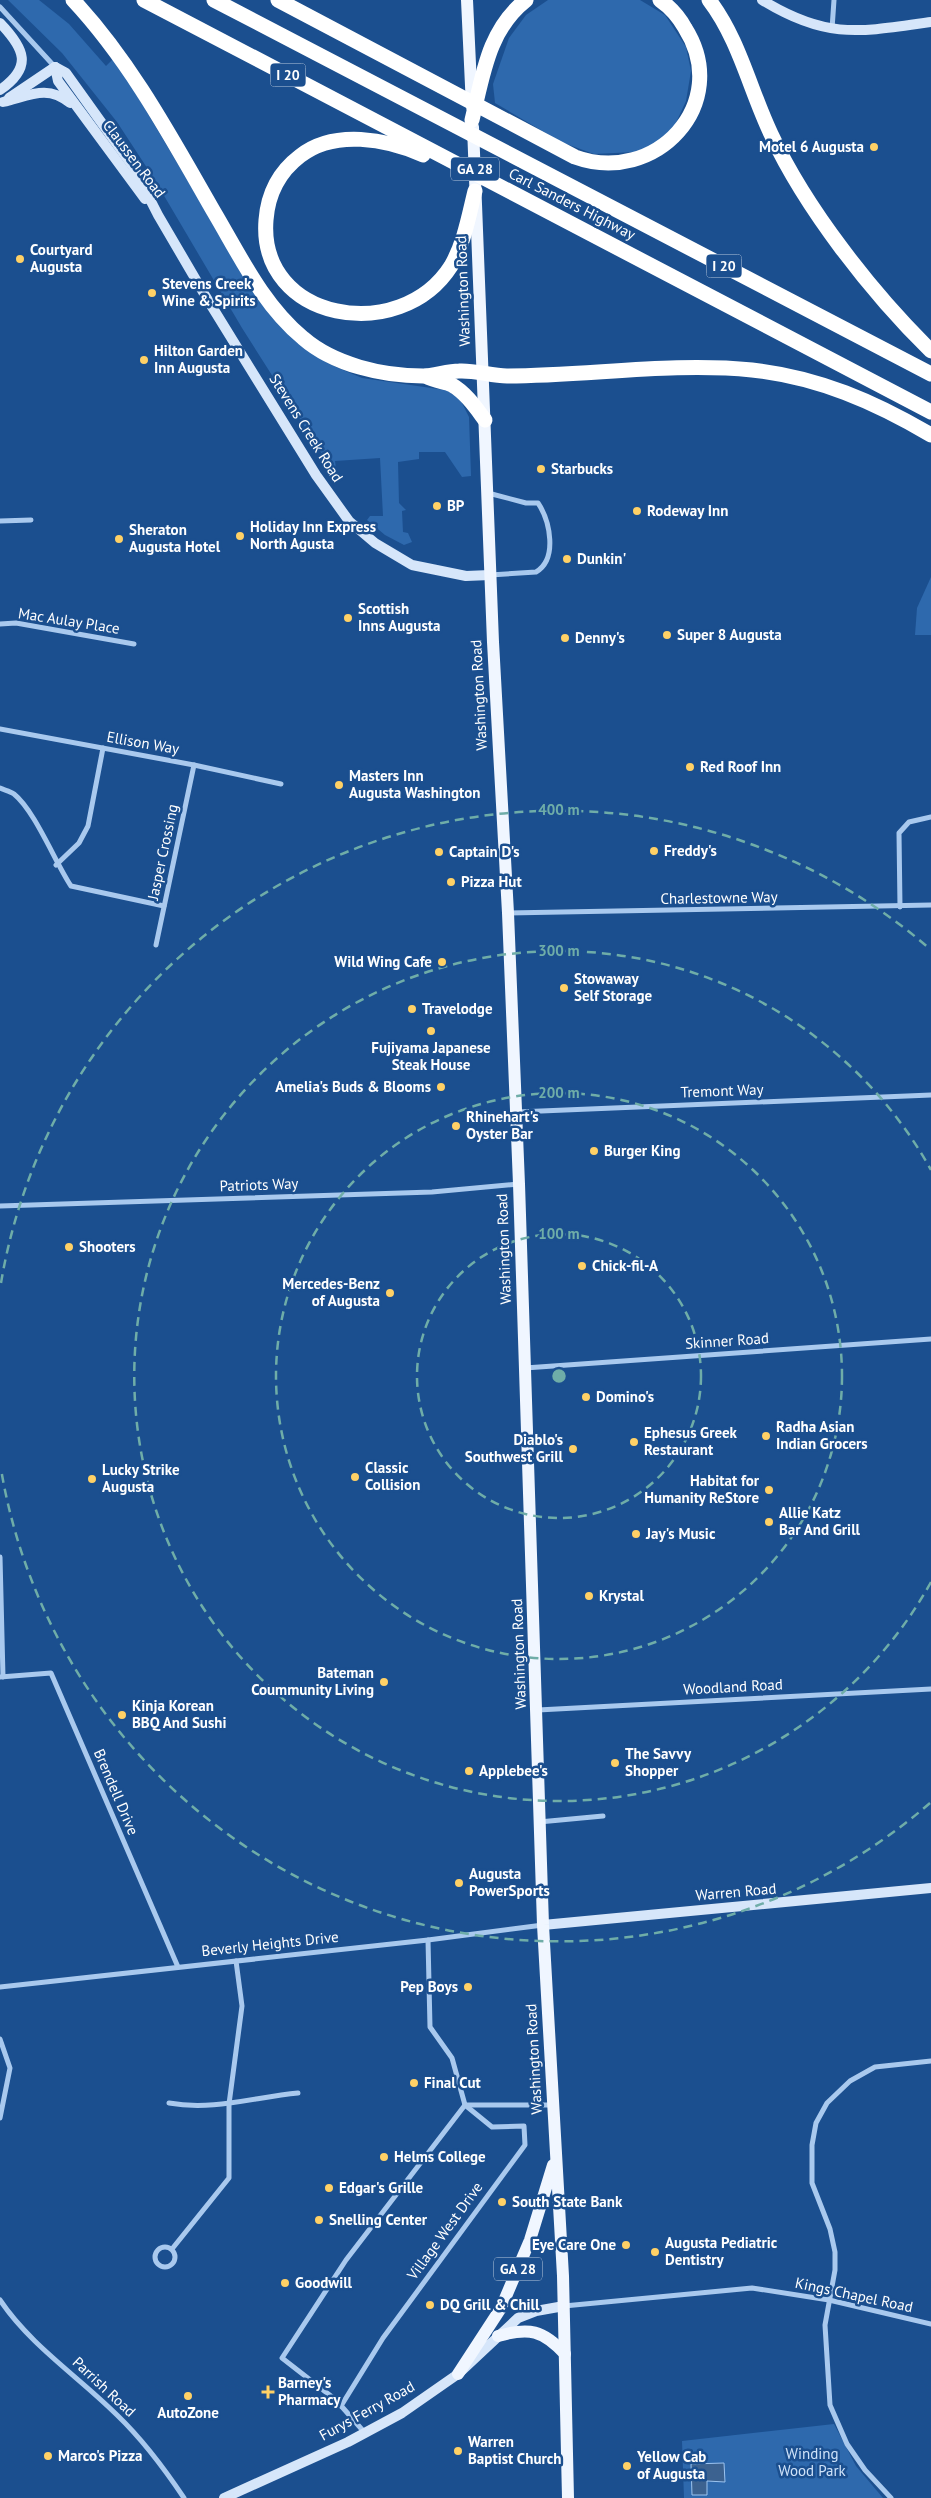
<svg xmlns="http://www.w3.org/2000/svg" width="931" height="2498" font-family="'PT Sans',sans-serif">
<rect width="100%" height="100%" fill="#1b4f8f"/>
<g fill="#2e69ad">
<path d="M8 0H39L69 24 106 66 113 59 119 65 256 296 324 361 336 367 362 378 452 391 451 394 458 395 469 417 471 476 462 477 445 452H419V459L398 462 399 503 406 510 402 511 403 532 408 533 412 542 404 545 385 535 367 520 370 516H383L380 458 335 461 336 469 331 468 242 328 153 177 117 122 62 53Z"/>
<path d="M548 0H640L665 15 686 47 691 71 686 101 674 127 654 145 635 152 594 154 561 142 495 103 493 84 509 38 526 15Z"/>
<path d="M931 577V635H915L917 608Z"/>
<path d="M834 2424 856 2466 883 2498H684L682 2441Z"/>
</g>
<path fill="#3c6290" stroke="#9cc4f0" d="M724 2463 725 2482 707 2481V2495H692L691 2464Z"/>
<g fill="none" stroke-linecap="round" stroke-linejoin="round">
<g stroke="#a9c9ee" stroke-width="5">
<path d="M0 7 55 67"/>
<path d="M832 29 834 0"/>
<path d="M488 493 526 503H538C550 521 558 559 536 572L490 575"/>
<path d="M0 521 31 520"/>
<path d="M0 624 16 623 134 644"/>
<path d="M0 729 194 765 281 784"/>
<path d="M0 788C4 790 10 791 14 794 35 811 55 862 71 886L164 906"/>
<path d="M56 865 79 843 88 826 103 748"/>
<path d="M900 907 899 833 909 822 931 817"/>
<path d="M508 913 931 905"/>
<path d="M156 945 194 765"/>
<path d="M517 1112 931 1095"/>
<path d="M0 1206 432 1192 519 1184"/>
<path d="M525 1368 931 1339"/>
<path d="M0 1557 3 1677"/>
<path d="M0 1677 51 1673 178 1967"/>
<path d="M538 1710 931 1689"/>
<path d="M539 1822 603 1816"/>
<path d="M0 1987 428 1940 543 1925"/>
<path d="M0 2039 10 2068 0 2118"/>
<path d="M169 2103C213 2111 255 2097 298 2093"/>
<path d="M465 2105H552"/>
<circle cx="165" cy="2257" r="10"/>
<path d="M172 2249 229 2178V2104L242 2006 236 1961"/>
<path d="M0 2300C30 2345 79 2377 117 2415 143 2440 164 2468 184 2498"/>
<path d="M564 2306 752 2288 829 2300 931 2324"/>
<path d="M341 2406 383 2338 525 2145 524 2126 492 2127 465 2105 452 2058 430 2027 428 1940"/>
<path d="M365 2433 336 2400 282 2358 346 2260 465 2105"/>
<path d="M891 2498 865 2470 847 2444 830 2405 825 2325 835 2270V2252L830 2229 812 2183V2145L816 2123 827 2103 850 2081 875 2067 931 2061"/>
</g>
<g stroke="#d6e6fa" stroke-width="10">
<path d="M762 0C827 40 860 32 931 22"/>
<path d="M0 23C25 49 33 67 0 90"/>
<path d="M55 67 66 73 134 168 158 215 206 297 316 475 349 521 375 543 412 565 466 576 490 575"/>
<path d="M55 67 58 81 145 199"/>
<path d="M9 98 55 67"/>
<path d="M3 102C29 96 47 84 70 103"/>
<path d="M543 1925 931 1888"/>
<path d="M224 2498 348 2442 402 2413 458 2374 518 2318 536 2311 564 2306"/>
</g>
<g stroke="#f0f6ff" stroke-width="12">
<path d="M467 0 472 107"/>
<path d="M473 127 493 642 508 913 519 1184 543 1925 563 2276 568 2498"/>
<path d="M498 2336C529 2327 543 2330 565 2354"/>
<path d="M458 2374 501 2308 530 2240 553 2165"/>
</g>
<g stroke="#fff" stroke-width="15">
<path d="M73 0C131 62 172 139 214 212 240 256 263 305 303 338 334 365 383 376 423 376 434 376 447 371 459 371 475 370 491 376 507 376 588 376 671 362 752 370 818 377 875 402 931 435"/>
<path d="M144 0 931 412"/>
<path d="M214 0 931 374"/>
<path d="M278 0 575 157C655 186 733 104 685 28 679 17 670 7 660 0"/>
<path d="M709 0C739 39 750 90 771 134 806 209 872 293 931 351"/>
<path d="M472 120C483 75 488 30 526 0"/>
<path d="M423 155C387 139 334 129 300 156 279 172 268 193 266 220 258 321 400 346 451 266 464 244 469 215 475 191"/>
<path d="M426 376C436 382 445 381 452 385 466 393 476 408 485 420"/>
</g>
</g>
<g fill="none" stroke="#6fada8" stroke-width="2.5" stroke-dasharray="9 6">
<circle cx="559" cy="1376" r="142"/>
<circle cx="559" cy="1376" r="283"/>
<path d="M931 1582A425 425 0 1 1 931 1170"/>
<path d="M930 1803A566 566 0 0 1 1 1469M1 1283A566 566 0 0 1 930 949"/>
</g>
<g fill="#ffd166" stroke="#1b4f8f" stroke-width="2">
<circle cx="874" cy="147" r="5"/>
<circle cx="20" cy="259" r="5"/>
<circle cx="152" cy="293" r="5"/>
<circle cx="144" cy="360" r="5"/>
<circle cx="541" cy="469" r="5"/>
<circle cx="437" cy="506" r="5"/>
<circle cx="637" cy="511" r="5"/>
<circle cx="240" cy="536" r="5"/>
<circle cx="119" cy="539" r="5"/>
<circle cx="567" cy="559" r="5"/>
<circle cx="348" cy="618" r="5"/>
<circle cx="667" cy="635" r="5"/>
<circle cx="565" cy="638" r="5"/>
<circle cx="690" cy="767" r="5"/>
<circle cx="339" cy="785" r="5"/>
<circle cx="654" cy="851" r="5"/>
<circle cx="439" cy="852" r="5"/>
<circle cx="451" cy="882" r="5"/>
<circle cx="442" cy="962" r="5"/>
<circle cx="564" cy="988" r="5"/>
<circle cx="412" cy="1009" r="5"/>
<circle cx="431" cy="1031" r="5"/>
<circle cx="441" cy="1087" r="5"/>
<circle cx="456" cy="1126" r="5"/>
<circle cx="594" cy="1151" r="5"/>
<circle cx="69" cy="1247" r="5"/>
<circle cx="582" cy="1266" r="5"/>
<circle cx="390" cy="1293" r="5"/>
<circle cx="586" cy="1397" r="5"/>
<circle cx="766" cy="1436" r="5"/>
<circle cx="634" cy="1442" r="5"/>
<circle cx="573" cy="1449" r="5"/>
<circle cx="355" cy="1477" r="5"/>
<circle cx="92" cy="1479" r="5"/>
<circle cx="769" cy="1490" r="5"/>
<circle cx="769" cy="1522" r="5"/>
<circle cx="636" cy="1534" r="5"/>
<circle cx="589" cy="1596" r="5"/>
<circle cx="384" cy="1682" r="5"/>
<circle cx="122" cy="1715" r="5"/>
<circle cx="615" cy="1763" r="5"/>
<circle cx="469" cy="1771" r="5"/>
<circle cx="459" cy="1883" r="5"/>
<circle cx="468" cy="1987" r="5"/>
<circle cx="414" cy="2083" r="5"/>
<circle cx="384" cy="2157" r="5"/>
<circle cx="329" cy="2188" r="5"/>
<circle cx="502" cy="2202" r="5"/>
<circle cx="319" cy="2220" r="5"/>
<circle cx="626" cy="2245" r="5"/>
<circle cx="655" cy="2252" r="5"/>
<circle cx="285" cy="2283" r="5"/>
<circle cx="430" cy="2305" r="5"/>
<path d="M265.5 2384.5h5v5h5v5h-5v5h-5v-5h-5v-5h5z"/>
<circle cx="188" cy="2396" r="5"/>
<circle cx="458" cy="2451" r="5"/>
<circle cx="48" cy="2456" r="5"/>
<circle cx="627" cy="2466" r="5"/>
</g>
<g text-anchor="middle" stroke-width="5" stroke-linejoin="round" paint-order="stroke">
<g fill="#1b4f8f" stroke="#bbcadd" stroke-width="1">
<rect x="270.5" y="63.5" width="35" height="23" rx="4"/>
<rect x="451" y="157.5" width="48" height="23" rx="4"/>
<rect x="706.5" y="254.5" width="35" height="23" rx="4"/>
<rect x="494" y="2257.5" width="48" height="23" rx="4"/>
</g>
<g font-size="14" font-weight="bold" fill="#fff">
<text x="288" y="80">I 20</text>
<text x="475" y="174">GA 28</text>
<text x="724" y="271">I 20</text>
<text x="518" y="2274">GA 28</text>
</g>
<g font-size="15" font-weight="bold" fill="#fff" stroke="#1b4f8f" text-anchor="start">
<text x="864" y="152" text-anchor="end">Motel 6 Augusta</text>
<text x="30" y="255">Courtyard<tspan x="30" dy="17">Augusta</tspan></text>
<text x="162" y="289">Stevens Creek<tspan x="162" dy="17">Wine &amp; Spirits</tspan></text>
<text x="154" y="356">Hilton Garden<tspan x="154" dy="17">Inn Augusta</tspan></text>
<text x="551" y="474">Starbucks</text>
<text x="447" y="511">BP</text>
<text x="647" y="516">Rodeway Inn</text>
<text x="250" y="532">Holiday Inn Express<tspan x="250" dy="17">North Agusta</tspan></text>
<text x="129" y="535">Sheraton<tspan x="129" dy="17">Augusta Hotel</tspan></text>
<text x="577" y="564">Dunkin'</text>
<text x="358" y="614">Scottish<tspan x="358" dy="17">Inns Augusta</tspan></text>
<text x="677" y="640">Super 8 Augusta</text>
<text x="575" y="643">Denny's</text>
<text x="700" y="772">Red Roof Inn</text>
<text x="349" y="781">Masters Inn<tspan x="349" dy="17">Augusta Washington</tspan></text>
<text x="664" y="856">Freddy's</text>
<text x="449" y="857">Captain D's</text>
<text x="461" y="887">Pizza Hut</text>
<text x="432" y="967" text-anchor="end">Wild Wing Cafe</text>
<text x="574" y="984">Stowaway<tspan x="574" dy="17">Self Storage</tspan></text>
<text x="422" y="1014">Travelodge</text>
<text x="431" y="1053" text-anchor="middle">Fujiyama Japanese<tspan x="431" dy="17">Steak House</tspan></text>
<text x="431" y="1092" text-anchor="end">Amelia's Buds &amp; Blooms</text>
<text x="466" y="1122">Rhinehart's<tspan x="466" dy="17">Oyster Bar</tspan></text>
<text x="604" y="1156">Burger King</text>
<text x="79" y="1252">Shooters</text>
<text x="592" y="1271">Chick-fil-A</text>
<text x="380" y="1289" text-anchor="end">Mercedes-Benz<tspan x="380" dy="17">of Augusta</tspan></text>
<text x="596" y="1402">Domino's</text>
<text x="776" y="1432">Radha Asian<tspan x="776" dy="17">Indian Grocers</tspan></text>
<text x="644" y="1438">Ephesus Greek<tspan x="644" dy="17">Restaurant</tspan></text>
<text x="563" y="1445" text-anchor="end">Diablo's<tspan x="563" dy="17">Southwest Grill</tspan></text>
<text x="365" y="1473">Classic<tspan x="365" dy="17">Collision</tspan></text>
<text x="102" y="1475">Lucky Strike<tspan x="102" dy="17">Augusta</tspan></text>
<text x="759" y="1486" text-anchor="end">Habitat for<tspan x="759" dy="17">Humanity ReStore</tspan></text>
<text x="779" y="1518">Allie Katz<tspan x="779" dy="17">Bar And Grill</tspan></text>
<text x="646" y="1539">Jay's Music</text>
<text x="599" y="1601">Krystal</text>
<text x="374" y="1678" text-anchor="end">Bateman<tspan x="374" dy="17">Coummunity Living</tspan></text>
<text x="132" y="1711">Kinja Korean<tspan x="132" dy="17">BBQ And Sushi</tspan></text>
<text x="625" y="1759">The Savvy<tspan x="625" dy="17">Shopper</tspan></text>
<text x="479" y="1776">Applebee's</text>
<text x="469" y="1879">Augusta<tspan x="469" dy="17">PowerSports</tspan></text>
<text x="458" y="1992" text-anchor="end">Pep Boys</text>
<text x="424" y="2088">Final Cut</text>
<text x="394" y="2162">Helms College</text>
<text x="339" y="2193">Edgar's Grille</text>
<text x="512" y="2207">South State Bank</text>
<text x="329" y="2225">Snelling Center</text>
<text x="665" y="2248">Augusta Pediatric<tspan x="665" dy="17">Dentistry</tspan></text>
<text x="616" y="2250" text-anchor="end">Eye Care One</text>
<text x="295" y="2288">Goodwill</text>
<text x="440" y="2310">DQ Grill &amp; Chill</text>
<text x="278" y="2388">Barney's<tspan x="278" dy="17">Pharmacy</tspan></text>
<text x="188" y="2418" text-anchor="middle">AutoZone</text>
<text x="468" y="2447">Warren<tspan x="468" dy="17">Baptist Church</tspan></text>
<text x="58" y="2461">Marco's Pizza</text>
<text x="637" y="2462">Yellow Cab<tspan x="637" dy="17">of Augusta</tspan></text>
</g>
<g font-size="15" fill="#fff" stroke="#1b4f8f">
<text transform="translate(134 159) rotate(53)" y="5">Claussen Road</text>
<text transform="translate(572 204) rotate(27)" y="5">Carl Sanders Highway</text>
<text transform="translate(463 291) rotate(-92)" y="5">Washington Road</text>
<text transform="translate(306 428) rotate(58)" y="5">Stevens Creek Road</text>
<text transform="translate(69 621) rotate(9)" y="5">Mac Aulay Place</text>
<text transform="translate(479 695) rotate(-93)" y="5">Washington Road</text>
<text transform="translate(143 743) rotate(10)" y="5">Ellison Way</text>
<text transform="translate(163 852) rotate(-78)" y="5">Jasper Crossing</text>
<text transform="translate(719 898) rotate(-1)" y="5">Charlestowne Way</text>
<text transform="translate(722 1091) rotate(-2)" y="5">Tremont Way</text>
<text transform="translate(259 1185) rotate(-2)" y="5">Patriots Way</text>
<text transform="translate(504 1249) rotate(-92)" y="5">Washington Road</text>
<text transform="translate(727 1341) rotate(-4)" y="5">Skinner Road</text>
<text transform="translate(519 1654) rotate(-92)" y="5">Washington Road</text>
<text transform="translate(733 1687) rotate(-3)" y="5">Woodland Road</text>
<text transform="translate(116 1792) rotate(67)" y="5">Brendell Drive</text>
<text transform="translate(736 1892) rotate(-5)" y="5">Warren Road</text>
<text transform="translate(270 1944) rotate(-6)" y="5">Beverly Heights Drive</text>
<text transform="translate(534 2059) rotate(-93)" y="5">Washington Road</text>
<text transform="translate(445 2231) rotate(-54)" y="5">Village West Drive</text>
<text transform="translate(854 2295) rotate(12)" y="5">Kings Chapel Road</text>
<text transform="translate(104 2387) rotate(43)" y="5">Parrish Road</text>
<text transform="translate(367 2411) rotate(-29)" y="5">Furys Ferry Road</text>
</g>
<g font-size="15" fill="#cfe3fa" stroke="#1b4f8f">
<text x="812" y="2459">Winding<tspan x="812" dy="17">Wood Park</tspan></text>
</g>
</g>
<circle cx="559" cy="1376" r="8" fill="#6fada8" stroke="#1b4f8f" stroke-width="2.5"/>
<g font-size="15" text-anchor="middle" font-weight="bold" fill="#6fada8" stroke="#1b4f8f" stroke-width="5" stroke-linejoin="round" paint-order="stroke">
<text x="559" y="815">400 m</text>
<text x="559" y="956">300 m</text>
<text x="559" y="1098">200 m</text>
<text x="559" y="1239">100 m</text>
</g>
</svg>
